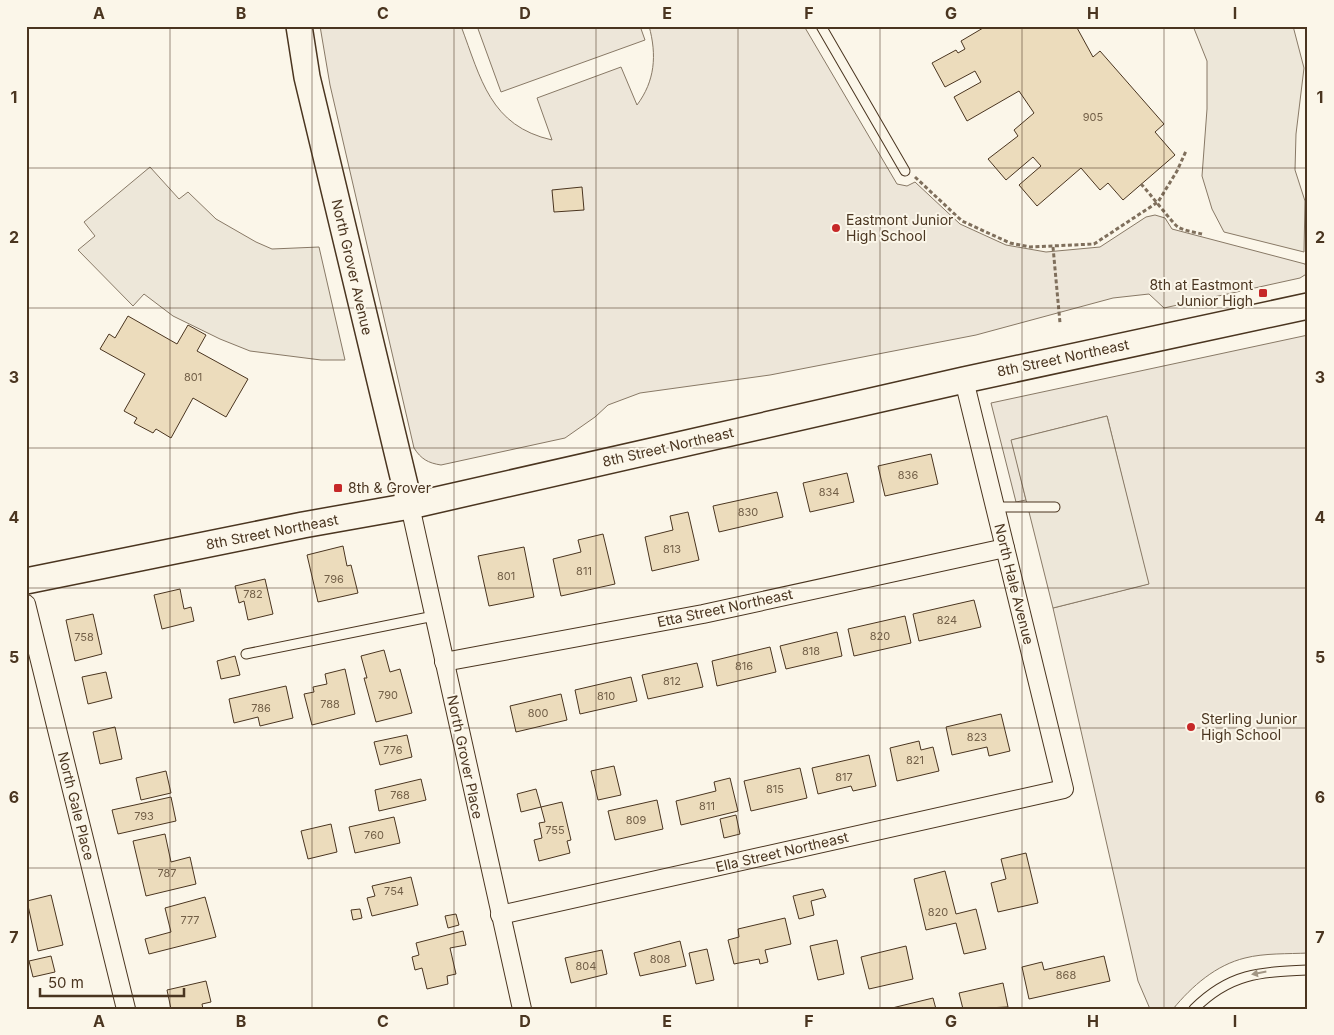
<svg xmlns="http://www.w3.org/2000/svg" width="1334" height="1035" font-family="Inter,sans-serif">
<rect width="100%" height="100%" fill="#fbf6e9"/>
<g fill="#ede6d9" stroke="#887966">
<path d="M320 26H461C481 79 490 126 552 140L537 98 621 67 637 105C655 81 657 55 649 26H804L897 184 907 186 915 182 960 224 1006 245 1046 252 1100 247 1146 217 1155 215 1165 218 1172 229 1305 264 1308 273 1300 278 1164 308 1149 294 1113 298 976 335 770 375 640 393 608 405 595 417 565 438 441 465C428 463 421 459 414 448L330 85Z"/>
<path d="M477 26H640L645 40 501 92Z"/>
<path d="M1308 335V953C1288 954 1264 953 1245 958 1216 965 1192 986 1173 1009H1150L1138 981 1053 608 1148 584 1107 416 1012 440 1026 500 1016 502 991 403Z"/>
</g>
<g fill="#ede7d9" stroke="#887966">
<path d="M1193 26H1293L1304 68 1296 134 1295 170 1305 201 1304 252 1224 232 1212 209 1202 176 1207 109V61Z"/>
<path d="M150 167 179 199 188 192 216 219 256 242 272 249 319 247 345 360H321L250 351 220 339 173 316 144 294 133 306 78 250 95 236 84 222Z"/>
<path d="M1107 416 1149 584 1053 608 1011 440Z"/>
</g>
<g fill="#ecdcbc" stroke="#4a3520">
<path d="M982 26H1076L1093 57 1100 51 1164 124 1155 132 1175 155 1123 200 1108 183 1100 190 1081 168 1037 206 1019 185 1041 166 1033 157 1006 180 988 159 1018 136 1014 130 1034 113 1019 91 967 121 954 97 981 82 975 71 945 87 932 63 956 50 958 53 965 49 961 41 983 28Z"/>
<path d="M582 187 584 210 554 212 552 190Z"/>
<path d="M128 316 177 344 188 325 206 335 197 351 248 379 226 417 193 398 171 438 156 429 153 433 134 423 137 418 124 411 145 374 100 349 109 334 115 338Z"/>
<path d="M931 454 938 484 885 496 878 466Z"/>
<path d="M847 473 854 502 810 512 803 483Z"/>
<path d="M777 492 783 517 719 532 713 506Z"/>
<path d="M688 512 699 560 652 571 645 537 673 530 670 516Z"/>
<path d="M603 534 615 584 561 596 553 559 581 552 578 540Z"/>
<path d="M343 546 347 566 351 565 358 593 318 602 307 555Z"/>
<path d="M524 547 534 597 489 606 478 556Z"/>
<path d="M265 579 273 614 248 620 244 601 239 603 235 586Z"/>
<path d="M180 589 184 609 191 607 194 621 162 629 154 595Z"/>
<path d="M974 600 981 627 919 641 913 614Z"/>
<path d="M93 614 102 654 75 661 66 620Z"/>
<path d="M905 616 911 643 854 656 848 629Z"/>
<path d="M837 632 842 656 786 669 780 646Z"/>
<path d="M770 647 776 672 717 686 712 661Z"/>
<path d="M384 650 390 672 400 669 412 713 376 722 364 678H367L361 656Z"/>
<path d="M235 656 240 675 221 679 217 661Z"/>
<path d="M697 663 703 687 648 699 642 675Z"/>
<path d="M345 669 355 714 312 725 304 694 314 692 313 687 327 684 325 674Z"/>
<path d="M106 672 112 698 88 704 82 677Z"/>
<path d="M631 677 637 701 580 714 575 690Z"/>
<path d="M286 686 293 718 260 726 258 717 234 723 229 699Z"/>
<path d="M561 694 567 720 516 732 510 706Z"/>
<path d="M1001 714 1010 751 989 756 987 747 952 755 946 727Z"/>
<path d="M115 727 122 759 100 764 93 732Z"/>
<path d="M407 735 412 757 380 765 374 742Z"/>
<path d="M919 741 921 750 933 747 939 771 897 781 890 748Z"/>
<path d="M869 755 876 786 853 791 851 786 818 794 812 768Z"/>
<path d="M614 766 621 795 598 800 591 771Z"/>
<path d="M800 768 807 798 751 811 744 781Z"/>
<path d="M166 771 171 793 141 800 136 778Z"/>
<path d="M730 778 738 811 681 825 676 801 716 791 714 782Z"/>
<path d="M421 779 426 800 379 811 375 790Z"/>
<path d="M536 789 541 807 521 812 517 794Z"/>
<path d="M171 797 176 821 118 834 112 810Z"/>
<path d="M657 800 663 829 615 840 608 811Z"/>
<path d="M562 802 571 840 567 841 570 853 539 861 534 840 542 838 539 823 545 822 541 807Z"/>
<path d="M736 815 740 834 724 838 720 819Z"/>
<path d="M394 817 400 843 355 853 349 827Z"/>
<path d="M331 824 337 852 308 859 301 831Z"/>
<path d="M165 834 171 862 190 857 196 884 146 896 133 841Z"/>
<path d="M1026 853 1038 903 998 912 991 883 1006 879 1001 859Z"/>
<path d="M945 871 956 914 976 909 986 949 964 954 956 923 926 930 914 879Z"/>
<path d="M411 877 418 905 372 916 367 898 375 896 372 886Z"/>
<path d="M823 889 826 897 811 901 814 915 799 919 793 896Z"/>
<path d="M51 895 63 945 38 951 27 901Z"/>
<path d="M205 897 216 937 149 954 145 939 171 932 165 908Z"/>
<path d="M360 909 362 918 353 920 351 910Z"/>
<path d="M456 914 459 925 448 928 445 916Z"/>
<path d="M785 918 791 944 765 950 768 962 760 964 759 959 734 964 728 940 739 937 738 929Z"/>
<path d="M463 931 466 945 450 948 456 974 447 976 448 984 427 989 422 968 415 970 412 957 419 955 416 943Z"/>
<path d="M837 940 844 974 818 980 810 946Z"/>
<path d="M680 941 686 966 640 976 634 953Z"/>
<path d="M906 946 913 979 869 989 861 957Z"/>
<path d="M707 949 714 980 696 984 689 953Z"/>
<path d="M602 950 607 974 571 983 565 958Z"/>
<path d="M51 956 55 972 33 977 29 961Z"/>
<path d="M1104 956 1110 981 1029 999 1022 967 1042 962 1044 970Z"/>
<path d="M206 981 211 1002 202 1004 203 1009H171L167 990Z"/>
<path d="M1003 983 1008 1007 963 1009 959 993Z"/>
<path d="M933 998 936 1009H888Z"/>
</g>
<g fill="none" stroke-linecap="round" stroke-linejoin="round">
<g stroke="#4a3520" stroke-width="11">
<g id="lane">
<path d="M821 26 905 171"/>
<path d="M995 507H1055"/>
<path d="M246 654 434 616"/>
<path d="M1194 1009C1230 973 1260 972 1308 970"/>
</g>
</g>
<g stroke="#4a3520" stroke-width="20">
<g id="street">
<path d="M410 506 522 1009"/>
<path d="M26 604 126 1009"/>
<path d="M444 662 703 614 1005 548"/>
<path d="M500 915 1064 789 964 380"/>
</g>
</g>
<g stroke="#4a3520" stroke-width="28">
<g id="secondary">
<path d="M299 26 307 77 410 506"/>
<path d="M26 581 303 525 410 506 964 380 1308 306"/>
</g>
</g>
<g stroke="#7f6f5c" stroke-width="3" stroke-dasharray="4 2.5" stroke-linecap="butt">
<path d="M915 177 962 221 1010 243 1030 247 1094 244 1158 202 1177 171 1186 151"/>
<path d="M1141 184C1148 191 1174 225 1178 227 1185 231 1194 232 1202 234"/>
<path d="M1053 247 1060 323"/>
</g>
<use href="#lane" stroke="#fbf6e9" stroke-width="9"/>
<use href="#street" stroke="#fbf6e9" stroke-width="18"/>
<use href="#secondary" stroke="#fbf6e9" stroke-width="25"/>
</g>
<defs><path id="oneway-solid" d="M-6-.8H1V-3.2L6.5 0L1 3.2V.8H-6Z" transform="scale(1.25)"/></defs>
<use fill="#a29684" href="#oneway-solid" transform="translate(1259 973) rotate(169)"/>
<path fill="none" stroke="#4a3520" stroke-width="1" stroke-opacity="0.55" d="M170 26V1009M312 26V1009M454 26V1009M596 26V1009M738 26V1009M880 26V1009M1022 26V1009M1164 26V1009M26 168H1308M26 308H1308M26 448H1308M26 588H1308M26 728H1308M26 868H1308"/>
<g fill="#c62828" stroke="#fbf6e9" stroke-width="2">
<circle cx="836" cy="228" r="5"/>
<rect x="1258" y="288" width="10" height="10" rx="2.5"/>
<rect x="333" y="483" width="10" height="10" rx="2.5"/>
<circle cx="1191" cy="727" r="5"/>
</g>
<g text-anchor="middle" stroke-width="4" stroke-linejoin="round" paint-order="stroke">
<g font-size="11" fill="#725f47">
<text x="1093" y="121">905</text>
<text x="193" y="381">801</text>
<text x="908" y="479">836</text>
<text x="829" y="496">834</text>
<text x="748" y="516">830</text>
<text x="672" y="553">813</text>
<text x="584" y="575">811</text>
<text x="506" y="580">801</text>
<text x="334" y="583">796</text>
<text x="253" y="598">782</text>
<text x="947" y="624">824</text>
<text x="880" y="640">820</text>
<text x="84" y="641">758</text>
<text x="811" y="655">818</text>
<text x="744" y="670">816</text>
<text x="672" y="685">812</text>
<text x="388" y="699">790</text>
<text x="606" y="700">810</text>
<text x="330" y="708">788</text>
<text x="261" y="712">786</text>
<text x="538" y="717">800</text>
<text x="977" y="741">823</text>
<text x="393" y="754">776</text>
<text x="915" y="764">821</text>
<text x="844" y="781">817</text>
<text x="775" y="793">815</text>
<text x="400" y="799">768</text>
<text x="707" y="810">811</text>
<text x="144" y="820">793</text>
<text x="636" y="824">809</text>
<text x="555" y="834">755</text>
<text x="374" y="839">760</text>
<text x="167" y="877">787</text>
<text x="394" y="895">754</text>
<text x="938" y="916">820</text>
<text x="190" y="924">777</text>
<text x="660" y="963">808</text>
<text x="586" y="970">804</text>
<text x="1066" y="979">868</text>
</g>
<g font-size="14" fill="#4a3520" stroke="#fbf6e9" text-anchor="start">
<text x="846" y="225">Eastmont Junior<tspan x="846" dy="16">High School</tspan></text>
<text x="1253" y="290" text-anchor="end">8th at Eastmont<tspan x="1253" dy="16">Junior High</tspan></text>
<text x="348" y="493">8th &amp; Grover</text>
<text x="1201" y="724">Sterling Junior<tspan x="1201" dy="16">High School</tspan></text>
</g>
<g font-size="14" fill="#4a3520" stroke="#fbf6e9">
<text transform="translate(352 267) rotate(77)" y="5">North Grover Avenue</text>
<text transform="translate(1063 358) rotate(-12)" y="5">8th Street Northeast</text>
<text transform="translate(668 447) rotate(-13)" y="5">8th Street Northeast</text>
<text transform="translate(272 532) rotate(-11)" y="5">8th Street Northeast</text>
<text transform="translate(1014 584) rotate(76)" y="5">North Hale Avenue</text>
<text transform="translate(725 608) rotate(-12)" y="5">Etta Street Northeast</text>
<text transform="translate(465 757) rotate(78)" y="5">North Grover Place</text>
<text transform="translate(76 806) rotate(76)" y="5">North Gale Place</text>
<text transform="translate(782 852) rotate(-13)" y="5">Ella Street Northeast</text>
</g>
</g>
<rect width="1334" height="1035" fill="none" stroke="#fbf6e9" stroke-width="55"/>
<path d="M40 988v8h144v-8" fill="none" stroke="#4a3520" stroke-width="2.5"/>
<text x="48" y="988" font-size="15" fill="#4a3520" stroke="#fbf6e9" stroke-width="4" paint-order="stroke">50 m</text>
<rect x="28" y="28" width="1278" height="980" fill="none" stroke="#4a3520" stroke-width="2"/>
<g font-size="16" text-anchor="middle" font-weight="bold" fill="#4a3520">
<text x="99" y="19">A</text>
<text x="241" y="19">B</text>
<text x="383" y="19">C</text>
<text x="525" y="19">D</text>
<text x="667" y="19">E</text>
<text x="809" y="19">F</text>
<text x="951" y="19">G</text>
<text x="1093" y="19">H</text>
<text x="1235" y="19">I</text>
<text x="14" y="103">1</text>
<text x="1320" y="103">1</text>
<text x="14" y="243">2</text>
<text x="1320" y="243">2</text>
<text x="14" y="383">3</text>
<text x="1320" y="383">3</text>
<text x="14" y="523">4</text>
<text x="1320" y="523">4</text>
<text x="14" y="663">5</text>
<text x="1320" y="663">5</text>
<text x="14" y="803">6</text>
<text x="1320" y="803">6</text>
<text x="14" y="943">7</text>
<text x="1320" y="943">7</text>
<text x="99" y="1027">A</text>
<text x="241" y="1027">B</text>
<text x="383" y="1027">C</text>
<text x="525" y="1027">D</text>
<text x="667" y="1027">E</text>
<text x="809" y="1027">F</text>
<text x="951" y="1027">G</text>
<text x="1093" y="1027">H</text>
<text x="1235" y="1027">I</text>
</g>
</svg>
